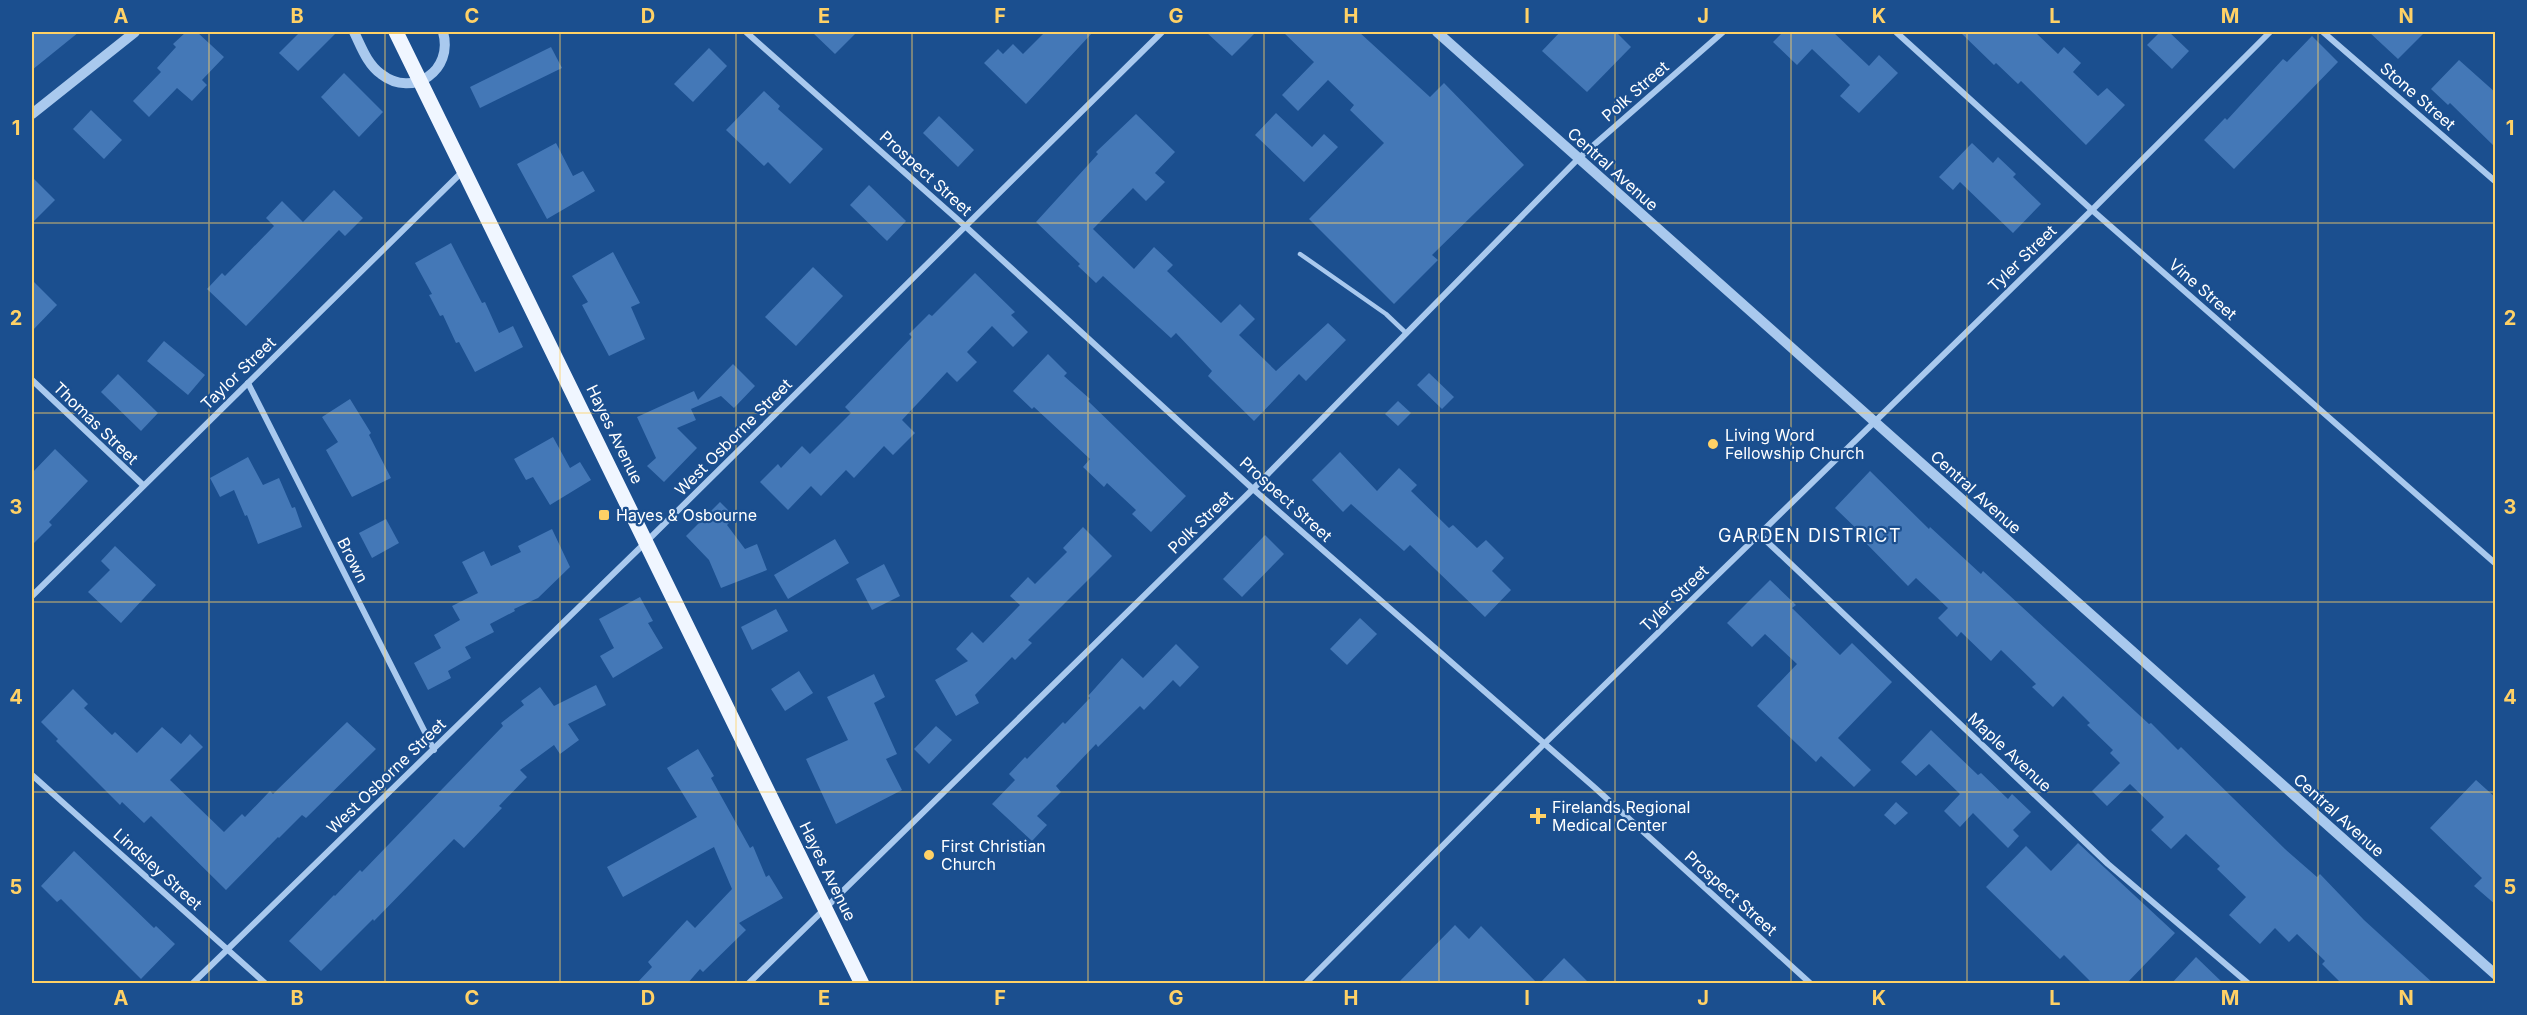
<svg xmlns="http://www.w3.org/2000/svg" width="2527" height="1015" font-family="Inter,sans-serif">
<rect width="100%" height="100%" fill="#1b4f8f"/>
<g fill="#4478b7">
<path d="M32 32H79L32 70Z"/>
<path d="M186 32H197L224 57 202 80 207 85 192 101 177 88 149 117 133 101 161 72 157 68 176 47 173 44Z"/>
<path d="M300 32H337L298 71 279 53Z"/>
<path d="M812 32H857L835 54Z"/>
<path d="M1045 32H1093L1026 104 984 63 998 49 1003 54 1013 44 1023 54Z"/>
<path d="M1206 32H1256L1232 56Z"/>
<path d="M1283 32H1359L1430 97 1444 83 1524 165 1432 255 1438 260 1394 304 1309 219 1384 143 1350 110 1354 105 1328 80 1298 111 1282 95 1314 62Z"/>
<path d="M1560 32H1616L1631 47 1587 92 1542 51Z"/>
<path d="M1783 32H1833L1869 66 1879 55 1898 73 1859 113 1840 96 1850 85 1812 49 1797 65 1773 42Z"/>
<path d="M1960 32H2035L2058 54 2064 47 2081 63 2073 72 2098 96 2107 88 2125 105 2086 145 2021 81 2018 84 1996 63 1994 65Z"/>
<path d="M2160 32H2169L2189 51 2172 69 2147 45Z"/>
<path d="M2369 32H2425L2398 59Z"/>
<path d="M2312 36 2338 62 2234 169 2204 140 2225 118 2227 120 2283 59 2287 62Z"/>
<path d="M551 47 562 68 480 108 470 87Z"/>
<path d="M709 48 727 66 693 102 674 84Z"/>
<path d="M2459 60 2496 93V148L2450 103 2448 105 2431 89Z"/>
<path d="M344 73 383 112 359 137 321 97Z"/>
<path d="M764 91 780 106 778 109 823 149 790 184 768 162 764 166 726 130Z"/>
<path d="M91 110 122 140 104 159 73 129Z"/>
<path d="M1276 113 1312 147 1324 134 1338 147 1304 182 1255 135Z"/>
<path d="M1136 114 1175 152 1155 173 1165 182 1146 201 1133 188 1093 229 1134 269 1154 247 1173 265 1167 271 1221 323 1240 304 1255 319 1239 335 1276 371 1328 323 1346 340 1306 381 1299 374 1254 421 1208 376 1212 371 1176 333 1171 338 1103 276 1096 283 1078 266 1080 264 1036 222 1098 154 1096 152Z"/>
<path d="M939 116 974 150 958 167 923 133Z"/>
<path d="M556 143 573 176 583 171 595 191 547 219 517 164Z"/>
<path d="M1972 143 1993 163 1998 157 2016 174 2013 177 2041 204 2013 233 1960 182 1953 190 1939 177Z"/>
<path d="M32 177 55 200 32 223Z"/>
<path d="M869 185 906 221 887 241 850 205Z"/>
<path d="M334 190 363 218 345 236 339 230 246 326 207 289 222 273 225 276 274 226 266 218 282 201 303 222Z"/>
<path d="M451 243 482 303 485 302 499 333 513 326 523 347 475 372 459 342 456 343 443 315 440 316 429 295 432 294 415 263Z"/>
<path d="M613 252 640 303 631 307 645 339 609 356 582 305 588 302 572 276Z"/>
<path d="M813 267 843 296 796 346 765 317Z"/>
<path d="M975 273 1015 312 1011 315 1028 332 1013 347 992 326 967 352 977 362 957 382 947 372 902 420 915 433 893 455 884 446 854 478 846 470 821 496 811 486 788 510 760 482 778 464 781 468 802 446 810 454 851 413 845 407 912 337 909 334 929 314 932 316Z"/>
<path d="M32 280 57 305 32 331Z"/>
<path d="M164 341 205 375 188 395 147 361Z"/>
<path d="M1048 354 1067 373 1064 376 1090 399 1088 401 1186 496 1151 532 1132 514 1136 510 1107 483 1104 487 1083 467 1090 459 1034 407 1032 409 1013 391Z"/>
<path d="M733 364 755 386 734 408 721 396 691 409 696 420 677 428 697 448 664 482 647 466 656 458 637 417 694 391 698 400Z"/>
<path d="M1429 373 1454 397 1442 409 1417 385Z"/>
<path d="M118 374 158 413 141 431 101 392Z"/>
<path d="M350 399 371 433 369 435 391 478 352 497 326 450 338 442 322 417Z"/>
<path d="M1398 401 1411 413 1398 426 1385 414Z"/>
<path d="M553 437 570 468 580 462 591 480 550 505 533 477 526 480 514 459Z"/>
<path d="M55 449 88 481 49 522 52 525 32 545V473Z"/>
<path d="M1340 452 1377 491 1399 468 1417 485 1411 491 1449 528 1453 525 1477 548 1486 540 1504 558 1492 571 1511 590 1485 617 1410 545 1404 551 1351 504 1343 512 1312 480Z"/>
<path d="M248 457 263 485 279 478 292 508 295 507 302 527 258 544 247 515 245 516 234 490 220 497 210 478Z"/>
<path d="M1870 471 1929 529 1930 527 1981 574 1983 571 2149 724 2151 723 2178 750 2181 747 2285 849 2317 877 2320 874 2364 920 2434 984H2342L2322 964 2325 961 2297 934 2289 942 2275 928 2260 944 2229 915 2246 897 2217 869 2220 866 2186 834 2171 849 2151 830 2164 817 2130 784 2107 806 2092 791 2120 763 2110 753 2113 750 2087 725 2090 723 2063 696 2053 707 2032 687 2036 684 2001 650 1991 661 1961 632 1957 637 1938 618 1948 608 1916 578 1908 586 1861 538 1863 535 1835 508Z"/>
<path d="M720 502 735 517 727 525 745 549 757 544 767 570 721 588 709 560 686 536Z"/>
<path d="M386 519 399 543 372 558 359 533Z"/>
<path d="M1083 527 1112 556 1028 640 1032 643 1015 660 1012 657 975 695 979 703 956 716 935 680 968 661 956 649 972 632 983 643 1020 605 1010 596 1028 577 1035 584 1067 552 1063 548Z"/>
<path d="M552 529 570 567 538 598 514 609 515 611 490 624 494 632 465 647 471 658 448 671 451 678 428 690 414 663 441 648 434 635 460 620 452 606 478 593 462 562 484 551 491 566 521 552 518 546Z"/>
<path d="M1265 535 1284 554 1242 597 1223 579Z"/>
<path d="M835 539 849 563 788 599 774 575Z"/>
<path d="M115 546 156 585 121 623 88 592 110 570 101 561Z"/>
<path d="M884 564 900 596 872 610 856 579Z"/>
<path d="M1770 580 1796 605 1792 608 1840 655 1852 643 1892 682 1838 738 1871 770 1854 787 1821 756 1816 762 1757 706 1797 664 1765 634 1752 647 1727 623Z"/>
<path d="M640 597 653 621 648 623 663 648 613 678 600 656 614 648 599 619Z"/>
<path d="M776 609 788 631 752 650 741 627Z"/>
<path d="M1360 618 1377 634 1347 665 1330 649Z"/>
<path d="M1176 644 1199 667 1180 687 1173 680 1144 710 1140 706 1098 747 1096 744 1056 786 1061 792 1037 816 1047 825 1032 841 992 804 1015 780 1009 774 1025 757 1027 759 1063 722 1065 724 1090 698 1088 696 1122 658 1143 678Z"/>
<path d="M799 671 813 693 785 711 771 689Z"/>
<path d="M874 674 885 697 874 703 897 754 886 759 902 790 836 824 806 759 848 740 827 697Z"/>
<path d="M596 685 606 705 568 724 579 740 560 754 554 745 520 770 527 777 499 806 502 808 464 848 454 839 374 921 373 919 321 971 289 941 334 895 335 896 360 870 362 872 503 726 501 723 524 705 521 701 540 687 554 706Z"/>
<path d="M73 689 88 704 84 708 112 735 115 732 137 753 162 727 181 744 190 734 203 747 170 780 224 832 242 814 245 817 270 791 273 794 347 722 376 749 306 818 302 815 279 838 278 837 226 890 151 816 144 823 122 802 120 805 56 741 58 739 41 722Z"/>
<path d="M936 726 952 740 929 764 914 749Z"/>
<path d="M1931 730 1978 775 1981 773 2008 799 2012 794 2031 812 2013 830 2019 836 2008 848 1973 813 1960 827 1944 811 1960 794 1929 764 1916 776 1901 762Z"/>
<path d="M698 749 714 776 711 778 750 848 753 846 766 877 769 875 783 898 739 923 746 930 703 972 700 969 687 984H636L652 967 648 962 687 920 695 928 732 889 714 847 623 897 607 867 697 817 667 768Z"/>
<path d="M2476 780 2496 798V905L2474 886 2482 878 2430 828Z"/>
<path d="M1896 802 1908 813 1895 825 1884 815Z"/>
<path d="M2078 843 2175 933 2126 984H2093L2064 955 2060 959 1986 887 2026 846 2051 871Z"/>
<path d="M74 851 154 928 156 926 175 944 141 979 61 899 57 902 41 886Z"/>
<path d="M1455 925 1469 939 1481 926 1538 984H1397Z"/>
<path d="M2196 957 2224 984H2171Z"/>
<path d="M1564 958 1590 984H1539Z"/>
</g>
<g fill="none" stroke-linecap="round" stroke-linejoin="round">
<path stroke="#a9c9ee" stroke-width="4.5" d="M1300 254 1386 314 1406 333"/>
<g stroke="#a9c9ee" stroke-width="6">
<path d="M746 32 965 226 1253 489 1594 787 1811 984"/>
<path d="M1896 32 2092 210 2496 564"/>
<path d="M2323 32 2496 182"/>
<path d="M32 380 143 485"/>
<path d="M248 383 434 750"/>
<path d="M1759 534 2108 864 2249 984"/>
<path d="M32 596 463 171"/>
<path d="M32 775 266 984"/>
<path d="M192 984 647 541 1162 32"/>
<path d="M748 984 1253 489 1579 158 1723 32"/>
<path d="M1305 984 1543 745 2092 210 2270 32"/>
</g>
<g stroke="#a9c9ee" stroke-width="10">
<path d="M354 32C361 46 367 64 381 74 413 99 454 70 443 32"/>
<path d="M1437 32 2496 975"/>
<path d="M32 114 135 32"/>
</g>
<path stroke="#f0f6ff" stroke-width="15" d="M396 32 862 984"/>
</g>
<path fill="none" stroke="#ffd166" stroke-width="1.5" stroke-opacity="0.55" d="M209 32V984M385 32V984M560 32V984M736 32V984M912 32V984M1088 32V984M1264 32V984M1439 32V984M1615 32V984M1791 32V984M1967 32V984M2142 32V984M2318 32V984M32 223H2496M32 413H2496M32 602H2496M32 792H2496"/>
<g fill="#ffd166" stroke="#1b4f8f" stroke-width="2">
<circle cx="1713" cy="444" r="6"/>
<rect x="598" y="509" width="12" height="12" rx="3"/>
<path d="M1535 807h6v6h6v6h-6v6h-6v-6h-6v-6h6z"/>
<circle cx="929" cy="855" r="6"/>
</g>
<g text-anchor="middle" stroke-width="4.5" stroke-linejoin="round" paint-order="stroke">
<g font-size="16" fill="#fff" stroke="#1b4f8f">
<text transform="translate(1635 91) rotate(-41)" y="6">Polk Street</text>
<text transform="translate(2418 96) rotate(41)" y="6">Stone Street</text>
<text transform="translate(1613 169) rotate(42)" y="6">Central Avenue</text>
<text transform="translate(926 173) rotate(42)" y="6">Prospect Street</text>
<text transform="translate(2022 258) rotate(-44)" y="6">Tyler Street</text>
<text transform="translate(2203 289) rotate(41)" y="6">Vine Street</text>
<text transform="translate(238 373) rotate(-44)" y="6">Taylor Street</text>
<text transform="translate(96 423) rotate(44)" y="6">Thomas Street</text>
<text transform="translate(615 434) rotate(64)" y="6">Hayes Avenue</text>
<text transform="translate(733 437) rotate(-45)" y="6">West Osborne Street</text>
<text transform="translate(1976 492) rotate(42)" y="6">Central Avenue</text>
<text transform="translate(1286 499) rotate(42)" y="6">Prospect Street</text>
<text transform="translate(1200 522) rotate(-44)" y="6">Polk Street</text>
<text transform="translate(353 560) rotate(63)" y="6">Brown</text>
<text transform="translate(1674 598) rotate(-44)" y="6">Tyler Street</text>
<text transform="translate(2010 752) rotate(43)" y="6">Maple Avenue</text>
<text transform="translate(386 776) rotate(-44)" y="6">West Osborne Street</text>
<text transform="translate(2339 815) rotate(42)" y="6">Central Avenue</text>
<text transform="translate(158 869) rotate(42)" y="6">Lindsley Street</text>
<text transform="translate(828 871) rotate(64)" y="6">Hayes Avenue</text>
<text transform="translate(1731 893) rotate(42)" y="6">Prospect Street</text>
</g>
<g font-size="16" fill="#fff" stroke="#1b4f8f" text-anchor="start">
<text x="1725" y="441">Living Word<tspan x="1725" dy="18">Fellowship Church</tspan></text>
<text x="616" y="521">Hayes &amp; Osbourne</text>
<text x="1552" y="813">Firelands Regional<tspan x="1552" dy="18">Medical Center</tspan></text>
<text x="941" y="852">First Christian<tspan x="941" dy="18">Church</tspan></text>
</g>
<g font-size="18" letter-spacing="1.5" fill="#fff" stroke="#1b4f8f">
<text x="1810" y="542">GARDEN DISTRICT</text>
</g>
</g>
<rect width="2527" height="1015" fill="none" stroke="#1b4f8f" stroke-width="66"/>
<rect x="33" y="33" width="2461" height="949" fill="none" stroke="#ffd166" stroke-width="2"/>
<g font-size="20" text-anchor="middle" font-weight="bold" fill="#ffd166">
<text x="121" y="23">A</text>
<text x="297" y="23">B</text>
<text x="472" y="23">C</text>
<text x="648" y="23">D</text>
<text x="824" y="23">E</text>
<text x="1000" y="23">F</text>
<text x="1176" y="23">G</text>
<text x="1351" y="23">H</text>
<text x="1527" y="23">I</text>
<text x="1703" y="23">J</text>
<text x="1879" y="23">K</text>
<text x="2055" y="23">L</text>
<text x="2230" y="23">M</text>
<text x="2406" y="23">N</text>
<text x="16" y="135">1</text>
<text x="2510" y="135">1</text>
<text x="16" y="325">2</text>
<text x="2510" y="325">2</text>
<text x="16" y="514">3</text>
<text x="2510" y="514">3</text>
<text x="16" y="704">4</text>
<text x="2510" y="704">4</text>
<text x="16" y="894">5</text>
<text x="2510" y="894">5</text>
<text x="121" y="1005">A</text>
<text x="297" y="1005">B</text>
<text x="472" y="1005">C</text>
<text x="648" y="1005">D</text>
<text x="824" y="1005">E</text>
<text x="1000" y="1005">F</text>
<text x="1176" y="1005">G</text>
<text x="1351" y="1005">H</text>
<text x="1527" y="1005">I</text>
<text x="1703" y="1005">J</text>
<text x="1879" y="1005">K</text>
<text x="2055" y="1005">L</text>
<text x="2230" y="1005">M</text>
<text x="2406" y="1005">N</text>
</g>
</svg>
